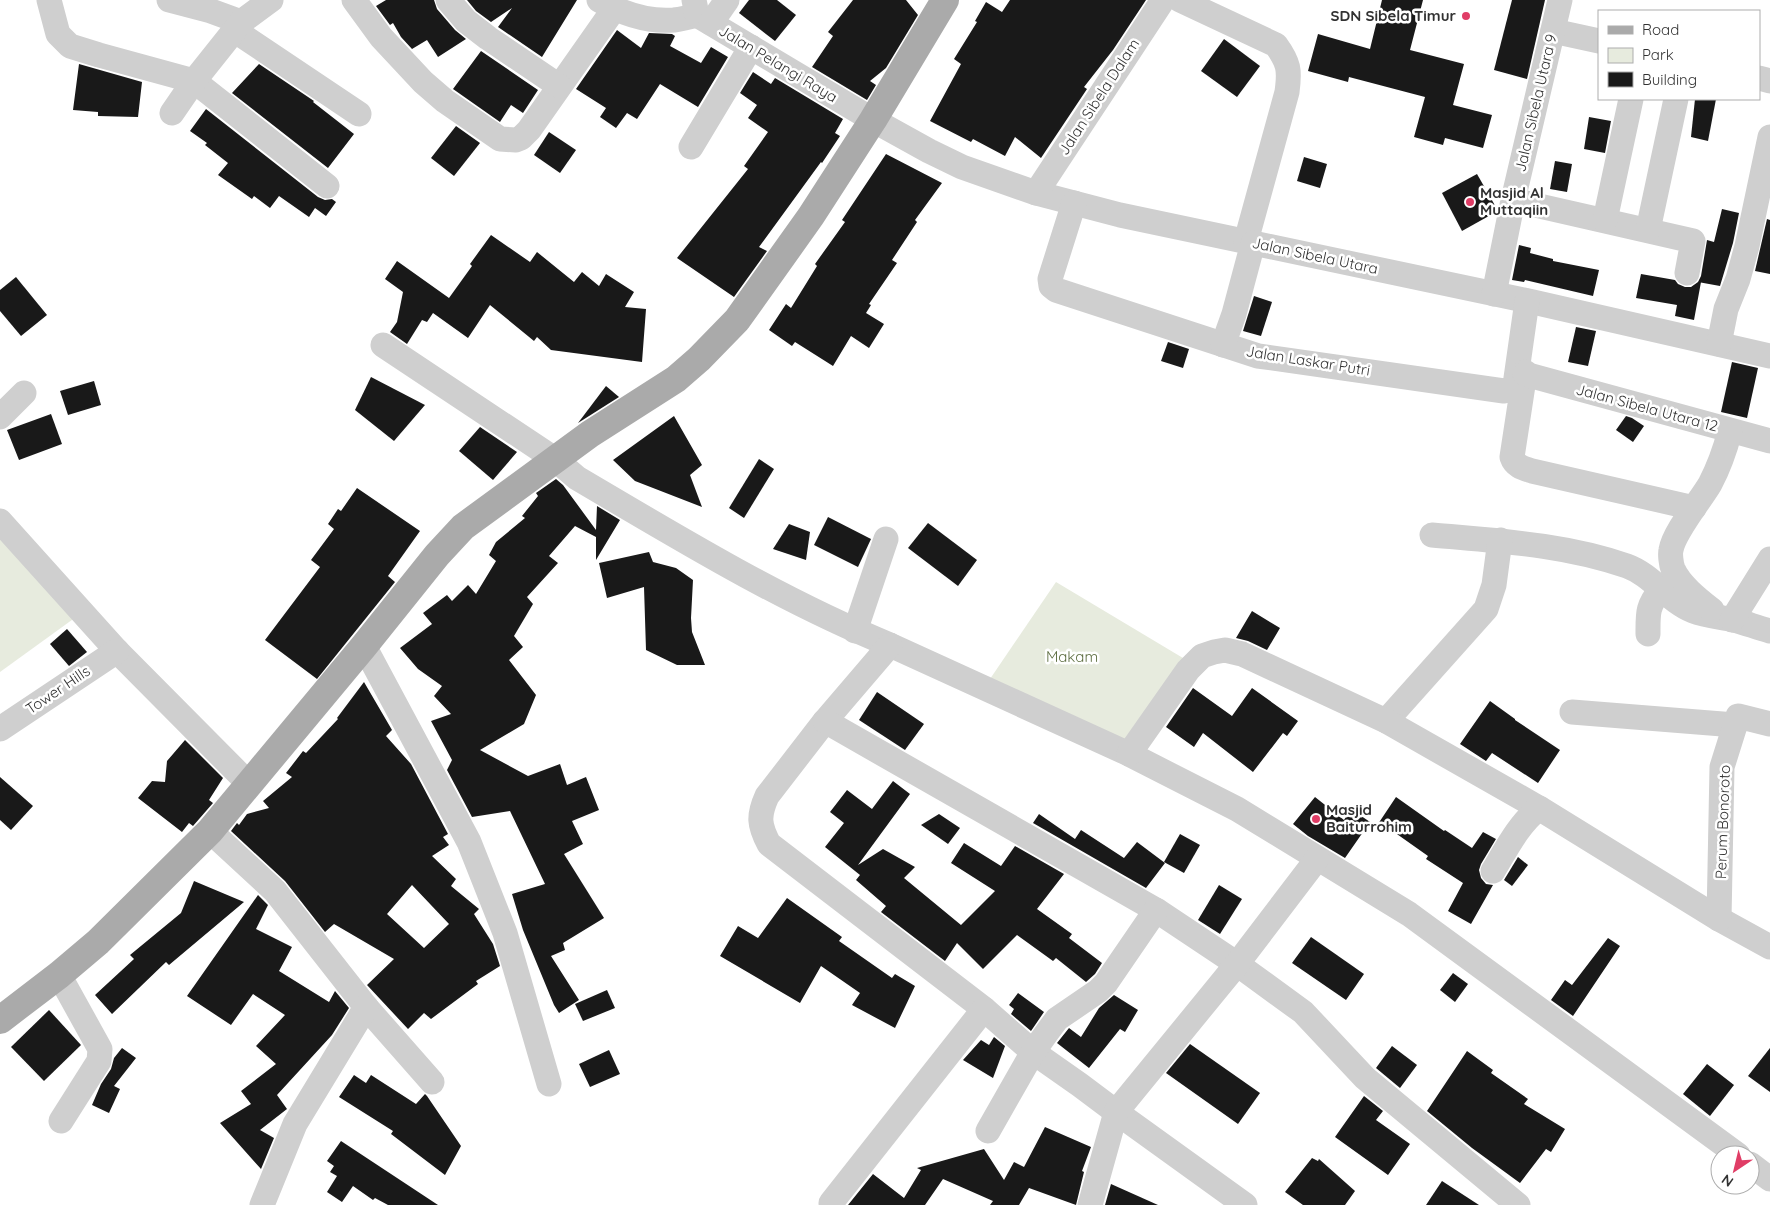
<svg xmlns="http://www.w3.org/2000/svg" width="1770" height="1205" font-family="Quicksand,sans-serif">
<rect width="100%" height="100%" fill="#fff"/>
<g fill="#e7ebde">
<path d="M0 529 76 617 0 672Z"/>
<path d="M1056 582 1188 661 1128 750 990 679Z"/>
</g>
<g fill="#191919" fill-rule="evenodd">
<path d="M386 0H434L437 9 455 30 466 39 438 57 427 40 412 49 401 37 393 23 390 25 376 6Z"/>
<path d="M467 0H577L542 57 498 27 512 8 491 22 476 11Z"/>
<path d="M749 0H777L796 15 775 41 739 13Z"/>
<path d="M853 0H906L918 15 886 68 870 81 876 85 867 100 812 67 833 36 828 32Z"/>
<path d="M1010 0H1146L1113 50 1084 87 1087 89 1041 158 1015 137 1005 156 973 139 971 142 930 121 961 64 954 59 977 22 975 21 986 2 1002 12Z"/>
<path d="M1382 0H1423L1410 50 1464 64 1453 105 1492 115 1483 148 1445 138 1443 145 1414 137 1425 97 1349 77 1348 82 1308 71 1318 34 1370 49Z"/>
<path d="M1512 0H1545L1527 79 1494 70Z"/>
<path d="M617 30 641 48 649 33 672 34 675 36 670 46 701 63 711 47 728 57 698 107 660 84 637 119 627 113 616 128 600 117 606 108 576 89Z"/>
<path d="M1224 39 1260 66 1237 97 1201 71Z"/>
<path d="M481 51 538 90 523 113 511 105 500 122 453 89Z"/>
<path d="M79 64 142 82 138 117 98 116V112L73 110Z"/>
<path d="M259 64 314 101 313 102 354 134 328 168 232 93Z"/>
<path d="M753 72 771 84 775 78 843 119 835 133 840 136 822 163 821 162 759 247 767 251 734 297 677 258 748 169 744 166 768 132 748 118 757 105 740 93Z"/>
<path d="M1695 99H1716L1708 141 1691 137Z"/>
<path d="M206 109 318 197 325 200 332 199 336 202 326 216 315 208 309 217 279 196 270 208 254 196 252 199 218 175 228 163 205 145 207 143 190 131Z"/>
<path d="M1589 117 1611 121 1605 153 1584 149Z"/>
<path d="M456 126 480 143 454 176 431 158Z"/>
<path d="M549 132 576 150 560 173 534 155Z"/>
<path d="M886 154 942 183 915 220 917 222 892 260 897 263 869 304 871 305 866 313 884 324 869 348 851 336 833 366 795 342 792 346 769 330 786 304 791 308 817 266 815 264 845 222 842 220Z"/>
<path d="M1304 157 1327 164 1320 188 1297 181Z"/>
<path d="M1555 161 1572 164 1567 192 1550 189Z"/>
<path d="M1477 174 1497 209 1496 212 1462 231 1442 193Z"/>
<path d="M1722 209 1739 213 1733 243 1720 286 1698 282 1701 276 1707 240 1714 242Z"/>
<path d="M1767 219 1770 220V274L1755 271Z"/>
<path d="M491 235 530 262 537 252 574 282 582 272 599 286 606 274 634 292 625 307 646 309 642 362 551 350 537 337 534 341 490 305 468 338 433 313 427 322 422 320 407 344 390 332 397 322 403 292 385 279 397 261 449 298 472 266 470 264Z"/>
<path d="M1519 245 1531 248 1530 253 1553 259V261L1599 270 1593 296 1525 280 1524 282 1512 280Z"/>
<path d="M1641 274 1675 280 1678 284 1685 287H1691L1698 282H1701L1694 320 1675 316 1677 305 1636 298Z"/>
<path d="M16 277 47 315 21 336 0 311V290Z"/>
<path d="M1254 296 1272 302 1261 336 1243 331Z"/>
<path d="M1576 327 1596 331 1588 366 1568 362Z"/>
<path d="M1168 342 1189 349 1183 368 1161 361Z"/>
<path d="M1732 362 1758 368 1747 418 1721 412Z"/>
<path d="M371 377 425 405 394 441 355 410Z"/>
<path d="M94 381 101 405 68 415 60 391Z"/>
<path d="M606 386 619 397 578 423Z"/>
<path d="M51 414 62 444 19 460 7 430Z"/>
<path d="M674 416 702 465 690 475 702 507 635 481 613 460Z"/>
<path d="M1626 416 1632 418 1644 426 1633 442 1616 430Z"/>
<path d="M480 427 517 452 493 480 459 451Z"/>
<path d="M759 459 774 469 744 518 729 508Z"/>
<path d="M556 479 563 485 596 530 597 506 620 520 596 560V537L575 526 549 556 558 563 527 597 533 604 514 636 523 647 509 660 536 695 524 724 480 750 528 776 560 764 567 785 586 777 599 810 572 821 583 844 564 854 604 918 563 943 565 950 551 956 579 1000 559 1013 554 1005 523 930 512 894 545 884 510 811 472 817 447 770 452 760 431 721 451 714 434 696 442 686 418 669 400 648 432 624 423 613 447 595 452 601 468 585 476 594 496 561 489 555 496 542 525 518 522 516 538 496 536 493Z"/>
<path d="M357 488 420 531 388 576 395 582 317 679 265 640 320 567 311 560 334 529 328 524 338 509 341 511Z"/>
<path d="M828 517 871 539 858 567 814 545Z"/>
<path d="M928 523 977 560 958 586 908 548Z"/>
<path d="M789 524 810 532 806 560 773 549Z"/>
<path d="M649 552 653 562 676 568 693 580 691 618 692 632 705 665H677L646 650 644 587 607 598 599 563Z"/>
<path d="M1252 611 1280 628 1267 650 1248 641 1236 638Z"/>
<path d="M67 629 87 652 69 666 50 644Z"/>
<path d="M364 682 392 730 386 736 411 764 448 834 443 837 449 845 432 856 456 879 451 886 479 909 474 914 493 944 500 966 476 981 478 984 431 1019 424 1013 408 1029 367 985 394 959 334 924 325 932 285 881 231 831 237 823 239 825 247 814 269 808 263 801 292 777 286 773 303 751 306 753 338 719 337 718ZM412 885 449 924 424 948 387 914Z"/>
<path d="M1193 688 1232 716 1252 688 1298 721 1287 736 1283 733 1253 772 1203 733 1194 747 1166 727Z"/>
<path d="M877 692 924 724 905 750 859 720Z"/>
<path d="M1490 701 1515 719V720L1560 750 1538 783 1492 753 1486 761 1460 744Z"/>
<path d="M185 740 223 778 209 800 213 803 193 826 189 823 182 832 138 798 152 781 165 782 167 761Z"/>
<path d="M0 777 33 806 11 830 0 820Z"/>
<path d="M893 781 910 794 858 865 883 849 915 867 904 878 961 925 995 891 951 863 964 843 1001 866 1015 846 1064 874 1037 909 1072 934 1069 938 1102 963 1095 974 1086 982 1056 958 1053 961 1017 935 983 969 957 943 945 961 881 912 886 906 856 880 860 875 825 847 844 823 830 812 847 790 872 809Z"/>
<path d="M1315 797 1344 820 1351 809 1370 822 1345 858 1308 836 1293 824Z"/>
<path d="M1396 797 1444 831 1445 830 1472 848 1483 832 1496 839 1481 864 1479 870 1481 878 1486 884 1493 885 1471 924 1448 911 1463 883 1426 859 1428 856 1394 832 1392 834 1378 824Z"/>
<path d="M939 814 960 828 948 844 921 825Z"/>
<path d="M1039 814 1075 839 1081 830 1124 858 1137 842 1165 863 1146 888 1033 823Z"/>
<path d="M1180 834 1200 845 1184 873 1164 862Z"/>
<path d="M1518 857 1528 865 1512 886 1504 880Z"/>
<path d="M194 881 244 902 169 965 166 962 112 1014 95 995 134 959 130 955 181 913Z"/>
<path d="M1219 885 1242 899 1220 934 1198 920Z"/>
<path d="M258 895 268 905 256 929 292 947 279 971 329 1002 335 991 349 1008 332 1035 277 1095 287 1109 260 1130 274 1138 261 1169 220 1123 251 1104 241 1091 276 1064 256 1046 285 1015 253 994 231 1025 187 996Z"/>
<path d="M787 898 842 937 839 941 892 978 895 974 915 986 895 1028 852 1005 860 993 821 966 800 1003 720 956 738 926 758 938Z"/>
<path d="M1311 937 1364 974 1346 1000 1292 963Z"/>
<path d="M1608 938 1620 946 1573 1016 1551 1000 1565 980 1572 985Z"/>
<path d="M1453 973 1468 984 1455 1002 1440 990Z"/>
<path d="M607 990 615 1008 583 1021 575 1004Z"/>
<path d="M1018 993 1044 1012 1031 1031 1011 1014 1014 1009 1009 1005Z"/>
<path d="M1114 995 1138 1010 1125 1032 1120 1029 1089 1068 1057 1043 1069 1028 1081 1037 1099 1008Z"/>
<path d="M49 1010 81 1045 44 1081 11 1047Z"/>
<path d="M994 1037 1005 1046 993 1078 963 1060 981 1040 989 1045Z"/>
<path d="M1190 1044 1260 1093 1238 1124 1166 1073Z"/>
<path d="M1392 1046 1417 1065 1400 1088 1376 1068Z"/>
<path d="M122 1048 136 1058 114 1086 120 1089 109 1113 92 1105 101 1084 111 1069 114 1058Z"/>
<path d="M1770 1048V1092L1748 1076Z"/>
<path d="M609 1050 620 1074 590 1087 579 1064Z"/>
<path d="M1467 1051 1493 1070 1491 1073 1528 1099 1524 1104 1565 1129 1551 1152 1546 1149 1520 1183 1472 1148 1427 1111Z"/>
<path d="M1707 1064 1734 1085 1710 1116 1683 1094Z"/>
<path d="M354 1075 366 1083 371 1075 416 1104 425 1094 427 1096 461 1146 445 1175 391 1134 393 1131 339 1097Z"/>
<path d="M1364 1096 1383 1111 1376 1120 1410 1144 1388 1175 1335 1137Z"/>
<path d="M1045 1127 1091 1147 1082 1171 1084 1172 1076 1205 1029 1188 1019 1205H990L993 1201 943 1179 925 1205H848L873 1174 904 1198 921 1170 917 1168 984 1149 1004 1180 1014 1162 1024 1167Z"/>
<path d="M341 1141 438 1205H388L375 1198 373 1200 353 1186 342 1202 327 1192 337 1176 330 1172 334 1166 327 1161Z"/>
<path d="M1312 1158 1318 1161 1319 1159 1355 1191 1345 1205H1303L1285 1192Z"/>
<path d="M1442 1181 1479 1205H1426Z"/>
<path d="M1111 1184 1158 1205H1105Z"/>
</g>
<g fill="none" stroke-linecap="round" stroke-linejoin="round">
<g stroke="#cfcfcf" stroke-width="25">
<path d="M49 0 58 34 70 46 99 55 194 81 327 186"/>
<path d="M169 0 211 11 241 22"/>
<path d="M354 0 381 37 423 82 445 101 500 139 516 140 521 138 529 130 614 9"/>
<path d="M448 0 466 21 488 38 559 86"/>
<path d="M599 0C621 13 648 22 674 20 682 19 690 17 697 15"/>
<path d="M694 0 697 15 873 120 929 151 962 167 1036 193 1120 215 1533 302 1770 356"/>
<path d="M1180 0 1276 45C1289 63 1290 70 1287 92L1246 241"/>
<path d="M711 23 727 0"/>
<path d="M234 30 359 114"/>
<path d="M1553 31 1599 41"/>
<path d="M1759 78 1770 81"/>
<path d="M172 113 194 81 241 22 271 0"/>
<path d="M691 147 751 47"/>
<path d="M1036 193 1163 0"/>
<path d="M1513 200 1693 241 1687 273"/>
<path d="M1074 203 1050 279 1051 286 1056 290 1258 356 1504 391 1510 390 1515 385 1527 301"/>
<path d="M1605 220 1631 99"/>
<path d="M1648 230 1676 99"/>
<path d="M1494 294 1513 200 1560 0"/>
<path d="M1719 344 1726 309 1738 279 1747 246 1770 137"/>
<path d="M383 345 556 460 577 478C679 538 780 600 890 645L1129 754 1237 809 1409 914 1738 1155"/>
<path d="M1223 345 1234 314 1253 243"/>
<path d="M1525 372 1512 457C1515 466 1523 468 1532 471L1694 508"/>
<path d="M1525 374 1770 441"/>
<path d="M0 417 24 393"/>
<path d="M0 521 117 651 249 784"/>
<path d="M1432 535C1498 541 1564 544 1627 566 1652 575 1668 601 1693 611 1706 616 1720 617 1734 620 1746 623 1758 628 1770 631"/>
<path d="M1712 610C1698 599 1680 585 1673 569 1671 564 1670 554 1671 550 1674 532 1700 501 1710 484 1719 467 1725 450 1730 431"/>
<path d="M1732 620 1770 559"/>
<path d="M855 631 886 539"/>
<path d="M1648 634C1648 612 1647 607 1661 589"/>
<path d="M890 645 825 721 767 796C758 816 759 825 769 844L984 1009 1033 1052 1080 1085 1116 1112 1245 1205"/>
<path d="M364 646 469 842 505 933 549 1084"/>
<path d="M1572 712 1735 725"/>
<path d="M825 721 1156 910 1237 964 1303 1012 1365 1078 1518 1205"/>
<path d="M1386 721 1486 609 1494 585 1500 540"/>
<path d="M0 729 117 651"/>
<path d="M1129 754 1188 670 1202 656 1214 652 1225 650 1242 654 1386 721 1539 808 1719 919 1770 947"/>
<path d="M210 831 275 891 366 1007 432 1082"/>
<path d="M1493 871C1507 848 1518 825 1539 808"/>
<path d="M1719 919 1722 767 1738 716 1770 724"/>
<path d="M59 975 100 1049 99 1061 61 1121"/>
<path d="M988 1131 1033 1052 1048 1031 1057 1019 1098 991 1106 983 1156 910"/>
<path d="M1750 1164 1770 1179"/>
<path d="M831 1203 984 1009"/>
<path d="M262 1205 295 1124 366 1007"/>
<path d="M1090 1205 1116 1112 1237 964 1317 859"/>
</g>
<path stroke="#aaa" stroke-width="28" d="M0 1020 59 975 98 942 210 831 364 646 437 555 463 527 590 434 676 379 699 359 737 320 811 216 873 120 945 0"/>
</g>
<g fill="#e03d66" stroke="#fff" stroke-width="2">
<circle cx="1466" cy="16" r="5"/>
<circle cx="1470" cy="202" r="5"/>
<circle cx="1316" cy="819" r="5"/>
</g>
<g text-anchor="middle" stroke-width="5" stroke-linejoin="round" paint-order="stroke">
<g font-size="15" font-weight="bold" fill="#323232" stroke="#fff" text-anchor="start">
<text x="1456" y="21" text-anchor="end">SDN Sibela Timur</text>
<text x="1480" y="198">Masjid Al<tspan x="1480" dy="17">Muttaqiin</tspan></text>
<text x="1326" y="815">Masjid<tspan x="1326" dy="17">Baiturrohim</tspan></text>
</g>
<g font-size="15" fill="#323232" stroke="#fff">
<text transform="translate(778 64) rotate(31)" y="5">Jalan Pelangi Raya</text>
<text transform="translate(1099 97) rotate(-57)" y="5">Jalan Sibela Dalam</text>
<text transform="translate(1536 103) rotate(-77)" y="5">Jalan Sibela Utara 9</text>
<text transform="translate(1315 256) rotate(12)" y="5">Jalan Sibela Utara</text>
<text transform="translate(1308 361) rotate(9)" y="5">Jalan Laskar Putri</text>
<text transform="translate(1647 408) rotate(15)" y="5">Jalan Sibela Utara 12</text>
<text transform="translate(58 690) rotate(-34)" y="5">Tower Hills</text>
<text transform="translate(1723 822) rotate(-88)" y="5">Perum Bonoroto</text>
</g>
<g font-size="15" fill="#5d6d40" stroke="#fff">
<text x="1072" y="662">Makam</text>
</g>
</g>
<rect x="1598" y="10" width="162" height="90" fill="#ffffff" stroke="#adadad"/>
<rect x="1608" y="26" width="25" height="8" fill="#aaaaaa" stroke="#adadad"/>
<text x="1642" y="35" font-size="15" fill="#323232">Road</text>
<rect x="1608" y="48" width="25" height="15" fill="#e7ebde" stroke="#adadad"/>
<text x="1642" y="60" font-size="15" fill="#323232">Park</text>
<rect x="1608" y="72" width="25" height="15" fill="#191919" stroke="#adadad"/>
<text x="1642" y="85" font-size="15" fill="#323232">Building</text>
<g transform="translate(1735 1170) rotate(215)"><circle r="24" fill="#ffffff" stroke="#adadad"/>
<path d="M0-4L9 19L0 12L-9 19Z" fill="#e03d66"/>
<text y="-8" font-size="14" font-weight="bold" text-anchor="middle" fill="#323232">N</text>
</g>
</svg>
